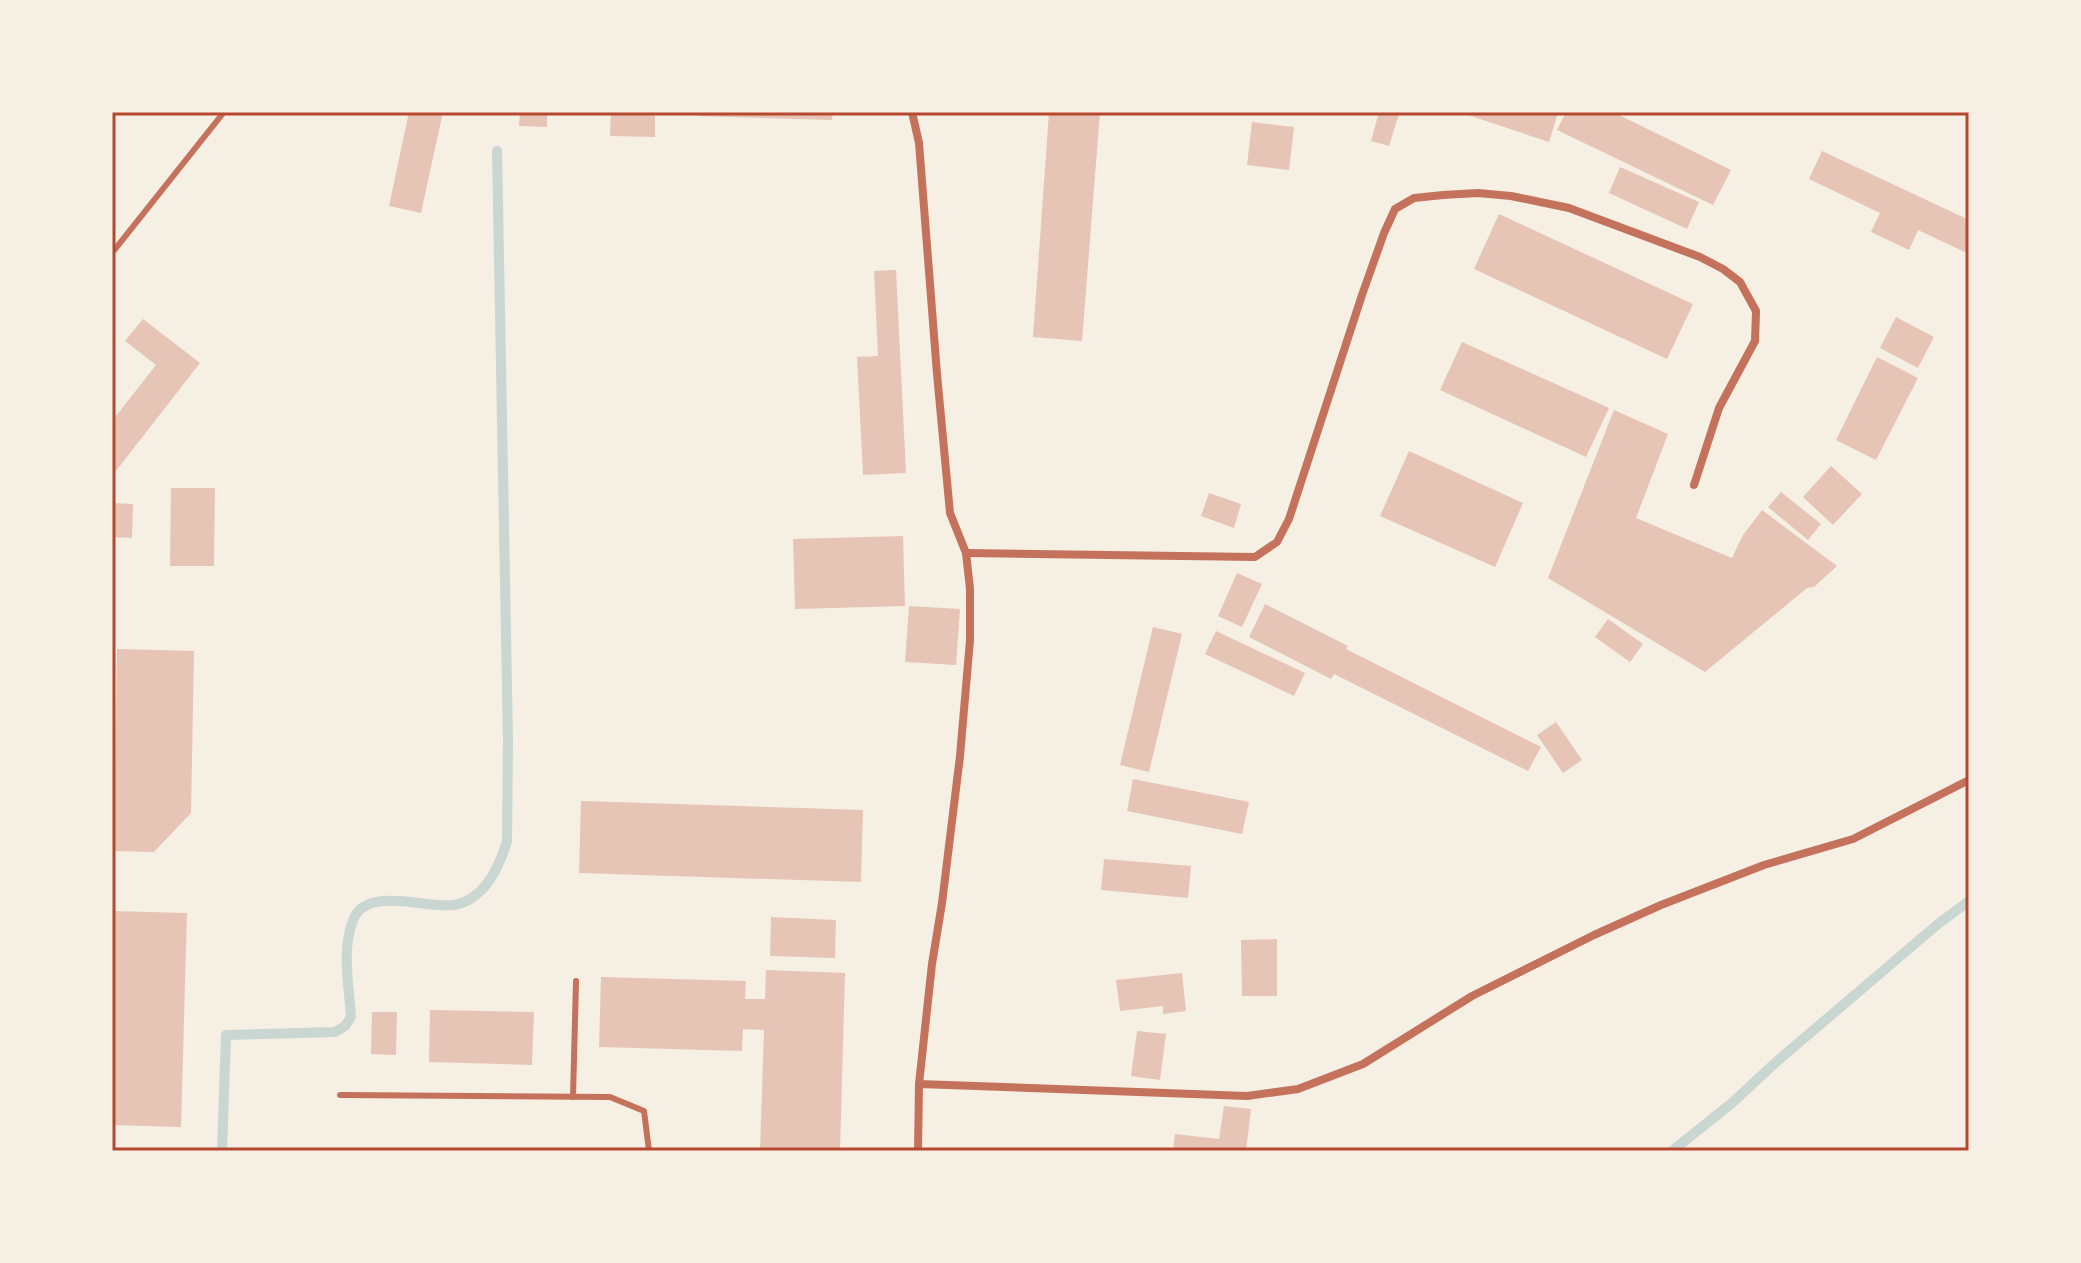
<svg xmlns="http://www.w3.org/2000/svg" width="2081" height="1263" font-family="Jost,sans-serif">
<rect width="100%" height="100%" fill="#f6efe4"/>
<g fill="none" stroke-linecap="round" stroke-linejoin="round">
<g stroke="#c9d6d2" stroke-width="10">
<path d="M222 1151 226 1035 335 1032 345 1026 351 1017C349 986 341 947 354 918 368 886 427 909 454 905 484 900 499 868 507 841L508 742 497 151"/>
<path d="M1672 1151 1732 1103 1775 1063 1938 924 1969 901"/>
</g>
</g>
<g fill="#e6c5b7">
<path d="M409 112H443L421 213 389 206Z"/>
<path d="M520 112H547V127L519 126Z"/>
<path d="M611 112H655V137L610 136Z"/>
<path d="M698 112H833L832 120 698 116Z"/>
<path d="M1049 112H1100L1082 341 1033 337Z"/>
<path d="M1379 112 1399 114 1389 146 1371 141Z"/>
<path d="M1554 112 1558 113 1549 142 1462 113Z"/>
<path d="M1566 112H1613L1731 170 1713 205 1557 130Z"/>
<path d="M1252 122 1294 127 1289 170 1247 165Z"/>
<path d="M1822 151 1969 220V254L1918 230 1909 250 1871 232 1880 213 1809 179Z"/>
<path d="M1620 167 1699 202 1687 229 1609 193Z"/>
<path d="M1499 214 1693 304 1667 359 1474 269Z"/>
<path d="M896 270 906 473 863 475 857 357 878 356 874 271Z"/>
<path d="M1896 317 1934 337 1918 368 1880 348Z"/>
<path d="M143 319 200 363 112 476V421L156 365 125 341Z"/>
<path d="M1462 342 1609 408 1586 457 1440 390Z"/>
<path d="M1877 357 1918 378 1876 460 1836 440Z"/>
<path d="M1614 410 1668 434 1636 518 1732 558 1743 535 1762 510 1837 566 1814 587 1807 588 1705 672 1548 578Z"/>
<path d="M1409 451 1523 503 1495 567 1380 516Z"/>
<path d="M1831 466 1862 494 1833 525 1803 497Z"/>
<path d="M171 488H215L214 566H170Z"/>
<path d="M1781 492 1821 524 1808 540 1768 507Z"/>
<path d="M1209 493 1241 504 1234 528 1201 516Z"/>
<path d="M112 503 133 504 132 538 112 537Z"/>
<path d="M903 536 905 606 795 609 793 539Z"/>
<path d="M1237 573 1262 584 1242 627 1218 616Z"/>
<path d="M1265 604 1348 646 1346 649 1541 747 1528 771 1334 674 1331 679 1249 637Z"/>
<path d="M909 606 960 609 956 665 905 662Z"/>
<path d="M1608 619 1643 644 1630 662 1595 637Z"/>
<path d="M1153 627 1182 634 1149 772 1120 765Z"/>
<path d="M1216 631 1305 673 1294 696 1205 654Z"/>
<path d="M117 649 194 651 191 813 154 852 112 851V773L115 774Z"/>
<path d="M1556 722 1582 760 1563 773 1537 735Z"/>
<path d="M1133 779 1249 802 1242 834 1127 811Z"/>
<path d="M581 801 863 810 861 882 579 873Z"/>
<path d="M1104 859 1191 866 1188 898 1101 890Z"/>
<path d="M112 911 187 913 181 1127 112 1125Z"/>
<path d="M771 917 836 920 835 958 770 956Z"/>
<path d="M1277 939V996H1242L1241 940Z"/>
<path d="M766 970 845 973 840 1151H760L764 1030 743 1029 742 1051 599 1047 601 977 746 981 745 999H765Z"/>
<path d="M1182 973 1186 1011 1163 1014V1006L1120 1011 1116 980Z"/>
<path d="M430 1010 534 1012 532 1065 429 1062Z"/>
<path d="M372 1012H397L396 1055 371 1054Z"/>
<path d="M1137 1031 1166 1034 1160 1080 1131 1076Z"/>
<path d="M1224 1106 1251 1109 1246 1151H1173L1175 1134 1219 1139Z"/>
</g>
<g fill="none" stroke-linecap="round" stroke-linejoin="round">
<g stroke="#c5725c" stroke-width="6">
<path d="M112 253 224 112"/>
<path d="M340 1095 610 1097 644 1111 649 1151"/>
<path d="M573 1097 576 981"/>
</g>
<g stroke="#c5725c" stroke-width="8">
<path d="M912 112 919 143 937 374 950 513 966 553 970 589V640L960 756 942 903 932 964 919 1084 918 1151"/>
<path d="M966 553 1255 557 1277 542 1289 519 1362 295 1384 233 1395 209 1414 198 1443 195 1478 193 1511 196 1569 208 1700 257 1723 269 1740 282 1756 311 1755 341 1719 408 1694 485"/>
<path d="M919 1084 1247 1096 1298 1089 1363 1064 1472 996 1594 935 1661 905 1764 865 1853 839 1969 780"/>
</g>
</g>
<rect width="2081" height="1263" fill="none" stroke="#f6efe4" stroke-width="228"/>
<rect x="114" y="114" width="1853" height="1035" fill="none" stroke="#b5482f" stroke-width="3"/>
</svg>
